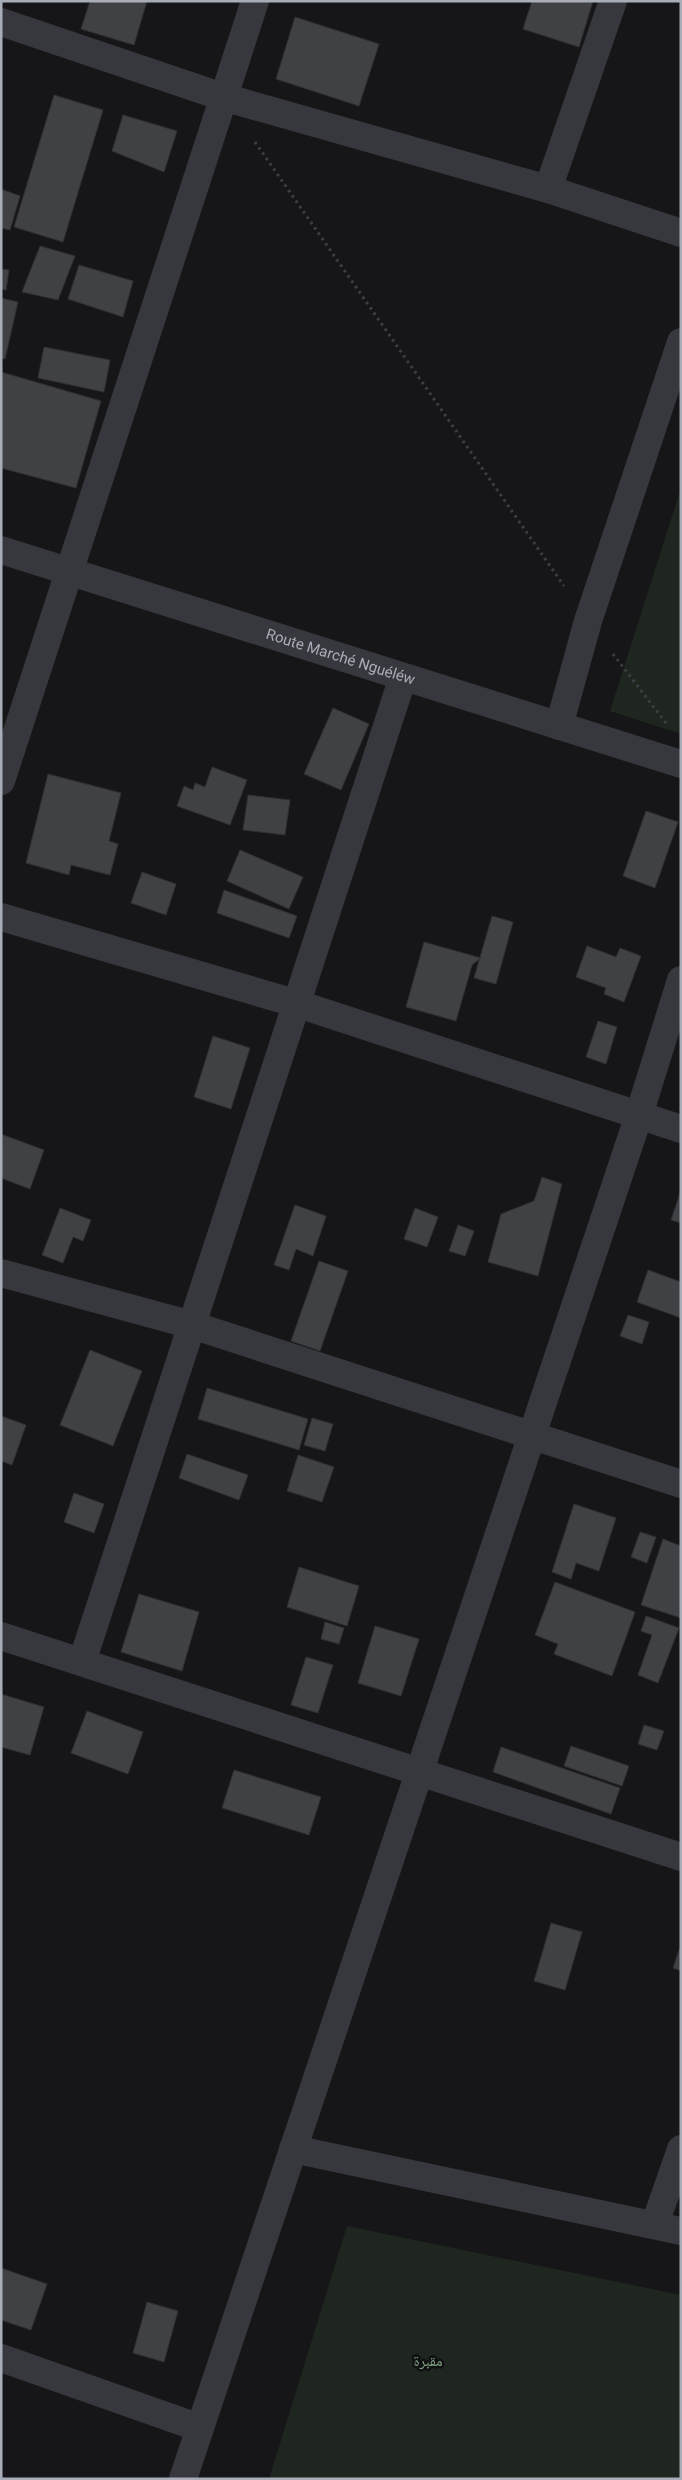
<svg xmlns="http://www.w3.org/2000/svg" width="682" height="2480" font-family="Roboto,'Noto Naskh Arabic',sans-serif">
<rect width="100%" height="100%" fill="#161618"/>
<g fill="#1e261f">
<path d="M681 488V734L610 711Z"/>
<path d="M347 2226 681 2295V2479H269Z"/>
</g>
<g fill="#404145" stroke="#303034">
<path d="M90 1H147L134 45 81 29Z"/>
<path d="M532 1H593L579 47 523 29Z"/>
<path d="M295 17 379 44 359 106 276 79Z"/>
<path d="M54 95 103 110 63 242 14 227Z"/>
<path d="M123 115 177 131 164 172 112 151Z"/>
<path d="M1 189 20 196 10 230 1 228Z"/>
<path d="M40 246 75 256 58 300 22 292Z"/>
<path d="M79 265 133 281 123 317 68 299Z"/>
<path d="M1 269 9 270 6 290 1 289Z"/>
<path d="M1 298 18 302 5 359 1 358Z"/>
<path d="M44 347 110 360 104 392 38 378Z"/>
<path d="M1 372 101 401 76 488 1 468Z"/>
<path d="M333 708 369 724 341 790 304 774Z"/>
<path d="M212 767 247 780 230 825 177 806 184 786 193 790 195 783 205 787Z"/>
<path d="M48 774 121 793 109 841 118 844 110 875 71 865 69 875 26 863Z"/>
<path d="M248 795 290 800 285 835 243 830Z"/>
<path d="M646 811 678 822 655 888 623 876Z"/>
<path d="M240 850 303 877 289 909 227 881Z"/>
<path d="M142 872 176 884 166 915 131 903Z"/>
<path d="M224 890 297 916 289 938 217 913Z"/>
<path d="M492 916 513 922 496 984 474 978Z"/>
<path d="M424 942 481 958 472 965 456 1021 406 1007Z"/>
<path d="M587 946 616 957 620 948 641 956 624 1002 604 994 606 988 576 977Z"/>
<path d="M598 1021 617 1027 606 1064 586 1057Z"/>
<path d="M213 1036 250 1048 231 1109 194 1097Z"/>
<path d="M1 1134 44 1150 30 1189 1 1178Z"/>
<path d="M542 1177 562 1184 538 1276 488 1262 501 1214 534 1201Z"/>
<path d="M681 1190V1223L671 1220Z"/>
<path d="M295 1205 326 1216 313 1256 296 1249 289 1270 274 1265Z"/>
<path d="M60 1208 91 1220 83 1241 73 1237 63 1263 42 1255Z"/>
<path d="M415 1208 438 1217 427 1247 404 1239Z"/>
<path d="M458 1225 474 1231 465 1256 449 1251Z"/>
<path d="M319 1261 348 1271 320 1351 291 1341Z"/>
<path d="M648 1270 681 1282V1318L637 1302Z"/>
<path d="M628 1315 649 1322 642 1344 620 1336Z"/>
<path d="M90 1350 142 1371 113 1446 60 1425Z"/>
<path d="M207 1388 308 1419 299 1450 198 1419Z"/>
<path d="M1 1416 26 1425 12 1465 1 1461Z"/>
<path d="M312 1418 333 1424 325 1451 304 1445Z"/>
<path d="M187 1454 248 1475 239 1500 179 1478Z"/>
<path d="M298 1455 334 1467 322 1502 287 1491Z"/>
<path d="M74 1493 104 1504 94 1533 64 1522Z"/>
<path d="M574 1504 616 1518 599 1571 576 1563 571 1579 552 1572Z"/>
<path d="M640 1532 656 1537 647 1563 631 1557Z"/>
<path d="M663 1539 681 1546V1618L641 1605Z"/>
<path d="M299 1567 359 1586 347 1626 287 1607Z"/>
<path d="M555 1582 635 1612 612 1676 554 1654 558 1644 535 1635Z"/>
<path d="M139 1594 199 1612 182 1671 121 1652Z"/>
<path d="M646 1616 679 1628 658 1683 638 1675 652 1635 641 1631Z"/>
<path d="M325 1622 344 1628 339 1644 321 1639Z"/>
<path d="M375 1626 419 1639 401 1696 358 1683Z"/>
<path d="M306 1657 333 1665 318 1713 291 1705Z"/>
<path d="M1 1694 44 1707 30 1755 1 1747Z"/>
<path d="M87 1711 143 1732 128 1774 71 1753Z"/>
<path d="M644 1725 664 1731 657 1750 638 1744Z"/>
<path d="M571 1746 629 1766 622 1786 564 1766Z"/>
<path d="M501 1747 620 1788 611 1814 493 1772Z"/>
<path d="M234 1770 321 1797 309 1835 222 1808Z"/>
<path d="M551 1923 582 1932 565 1990 534 1981Z"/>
<path d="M681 1944V1971L673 1968Z"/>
<path d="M1 2268 47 2284 31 2330 1 2320Z"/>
<path d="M147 2302 178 2311 164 2362 133 2353Z"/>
</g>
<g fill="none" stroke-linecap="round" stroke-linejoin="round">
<g stroke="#3d3f44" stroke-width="3" stroke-dasharray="2.5 4" stroke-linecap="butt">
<path d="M255 142 564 586"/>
<path d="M613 654 666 723"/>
</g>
<g stroke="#37383d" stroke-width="28">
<path d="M1 22 223 97 548 189 681 233"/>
<path d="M548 189 613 1"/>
<path id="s1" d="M1 550 681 764"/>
<path d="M559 726 588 621 681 342"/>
<path d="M1 781 255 1"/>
<path d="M1 917 298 1004 681 1129"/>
<path d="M1 1273 192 1325 681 1484"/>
<path d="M1 1636 681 1857"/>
<path d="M82 1662 403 677"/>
<path d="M293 2149 681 2231"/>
<path d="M655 2224 681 2149"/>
<path d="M1 2358 200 2428"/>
<path d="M183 2479 639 1115 681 980"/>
</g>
</g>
<g text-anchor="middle" stroke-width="5" stroke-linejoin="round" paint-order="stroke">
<g font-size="15" fill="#a8adb8" stroke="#111113">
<text dy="5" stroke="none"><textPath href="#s1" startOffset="356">Route Marché Nguéléw</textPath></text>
</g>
<g font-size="15" fill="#7fa381" stroke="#111113">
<text x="428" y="2366">مقبرة</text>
</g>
</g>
<rect width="682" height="2480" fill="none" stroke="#a8adb8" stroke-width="5"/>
</svg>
